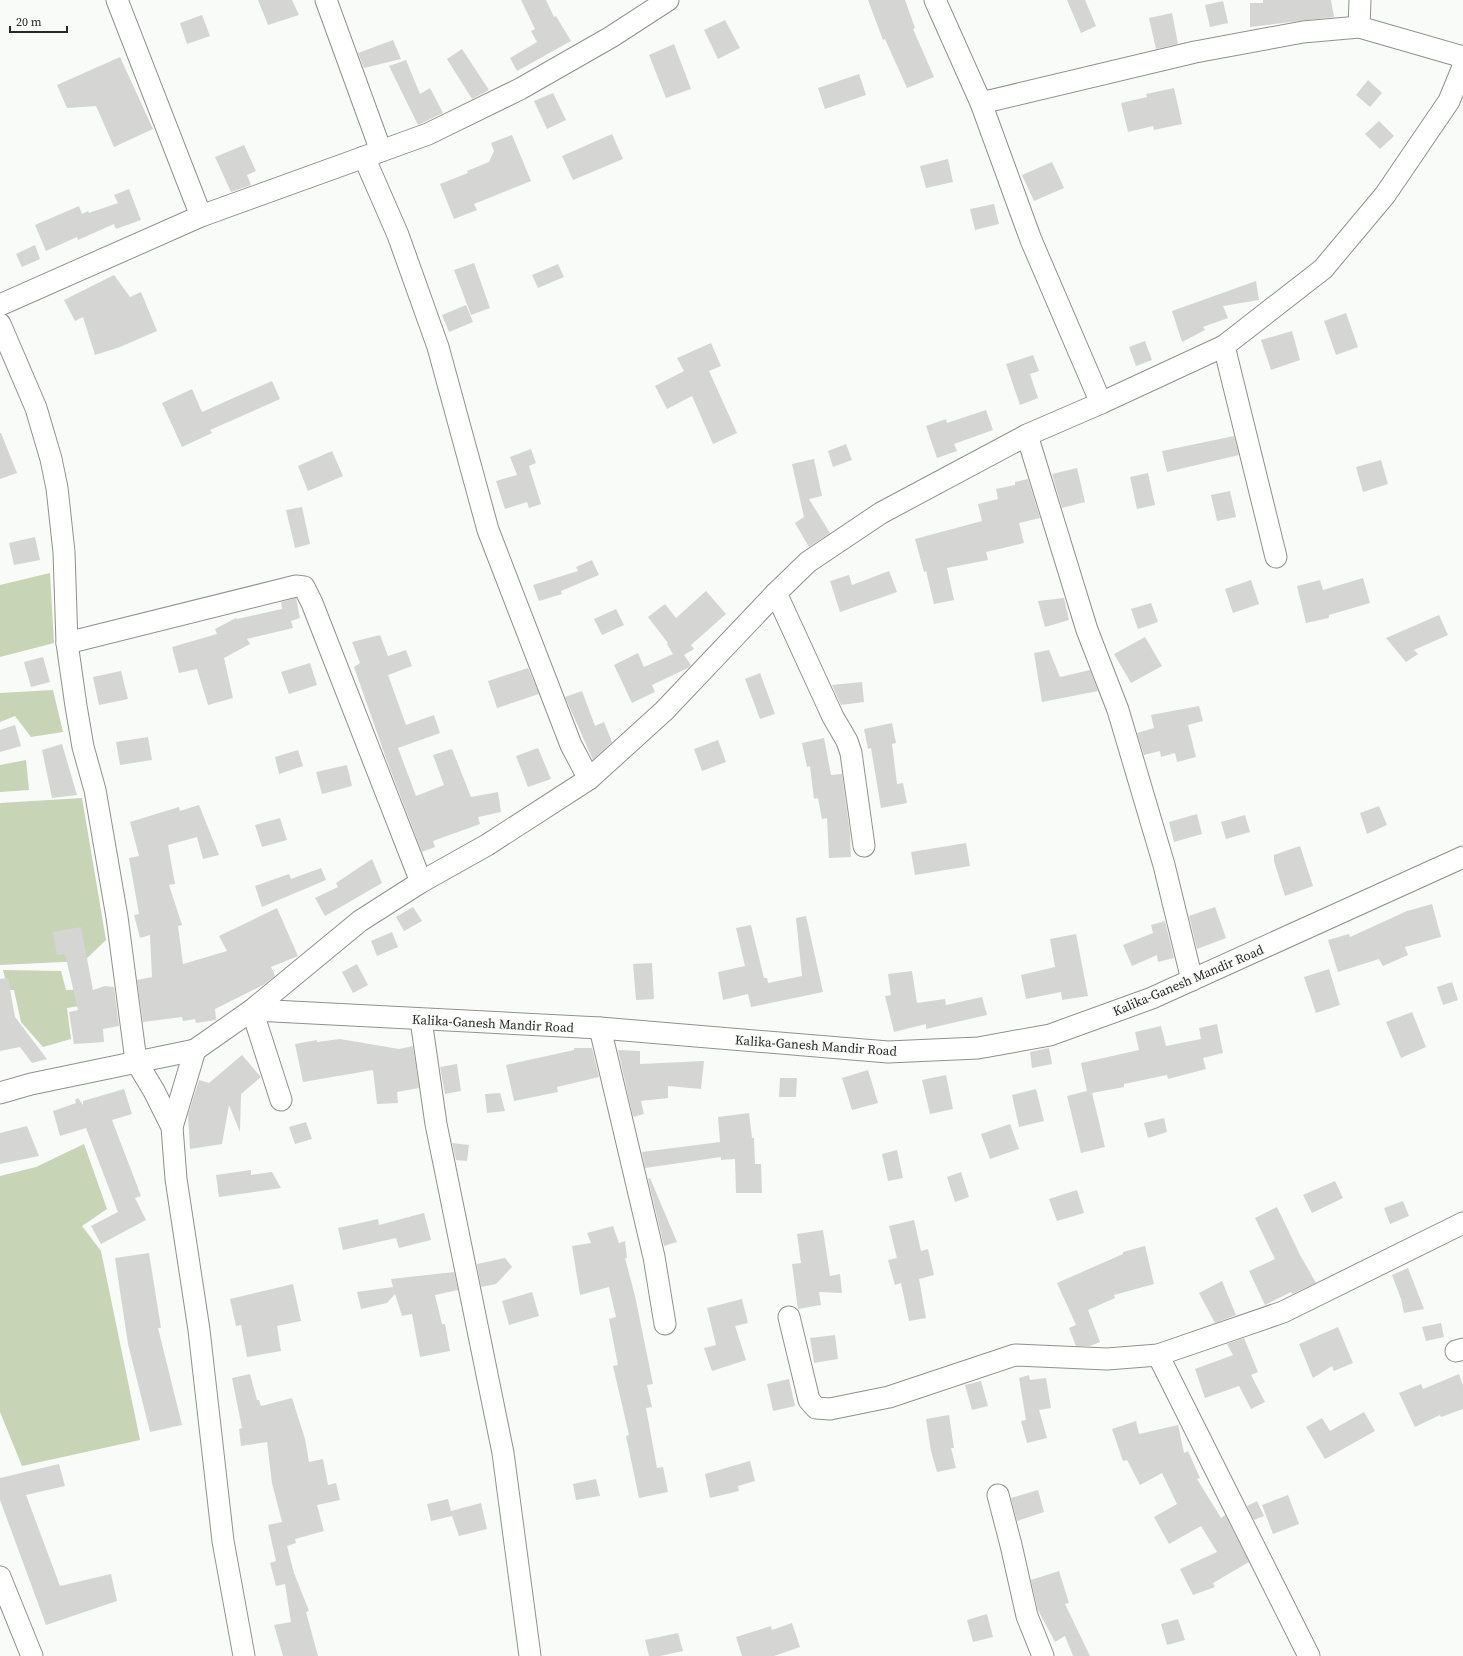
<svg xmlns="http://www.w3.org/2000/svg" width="1463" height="1656" font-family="'Source Serif 4',serif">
<rect width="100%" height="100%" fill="#f9fbf8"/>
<g fill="#c7d4b6">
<path d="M50 573 54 643 0 657V585Z"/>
<path d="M53 690 63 732 31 737 15 716 0 722V693Z"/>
<path d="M26 760 29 790 0 792V765Z"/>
<path d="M82 798 106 940 84 961 0 965V803Z"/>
<path d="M3 970 61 971 66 990 87 989 92 1004 67 1008 71 1039 43 1047 21 1022 14 990H8Z"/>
<path d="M84 1144 107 1209 82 1226 101 1251 140 1440 22 1466 0 1412V1176L36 1167Z"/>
</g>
<g fill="#d5d6d3">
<path d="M258 0H292L299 15 268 25Z"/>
<path d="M521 0H546L554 17 556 16 571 41 517 71 510 58 537 42 531 31 535 29Z"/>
<path d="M868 0H905L915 28 913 29 934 77 907 88 885 39 883 40Z"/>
<path d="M1067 0H1085L1096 26 1081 33Z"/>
<path d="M1263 0H1331L1334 17 1250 27V3H1263Z"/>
<path d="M1223 1 1228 23 1210 27 1205 5Z"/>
<path d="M1172 13 1178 44 1156 49 1149 18Z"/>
<path d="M202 15 210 36 187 44 180 23Z"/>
<path d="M725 20 740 48 718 59 704 30Z"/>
<path d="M393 40 401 59 364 68 358 53Z"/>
<path d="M674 44 691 89 666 98 649 55Z"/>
<path d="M462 49 489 90 472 99 447 59Z"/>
<path d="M120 57 153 129 114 147 96 106 67 108 57 85Z"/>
<path d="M406 60 420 94 430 88 443 113 418 125 389 66Z"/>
<path d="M859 74 866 95 825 109 818 88Z"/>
<path d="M1368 80 1382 93 1370 107 1356 95Z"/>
<path d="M1174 88 1182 124 1154 130 1153 126 1128 132 1121 103 1147 97 1146 94Z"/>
<path d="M553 93 566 120 547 129 534 101Z"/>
<path d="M1379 121 1394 136 1380 149 1365 134Z"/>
<path d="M612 134 623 159 573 180 562 156Z"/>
<path d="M512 135 531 181 474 204 477 210 454 219 440 184 468 173 467 171 489 162 494 151 491 143Z"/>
<path d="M244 145 256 171 247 175 251 185 231 192 215 157Z"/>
<path d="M948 159 953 182 926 188 920 166Z"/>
<path d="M1052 162 1064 188 1034 201 1022 175Z"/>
<path d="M129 189 141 220 116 229 114 224 78 240 77 237 46 251 35 225 79 206 82 214 88 211 89 213 118 203 114 195Z"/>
<path d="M994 204 999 224 975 230 970 209Z"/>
<path d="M35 245 40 259 22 267 16 254Z"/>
<path d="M474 263 490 308 471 315 454 270Z"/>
<path d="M558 264 564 277 538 288 532 275Z"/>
<path d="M114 275 130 297 141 292 157 331 120 347 95 355 83 317 75 321 64 300Z"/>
<path d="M1256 281 1259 300 1223 306 1228 318 1203 327 1205 330 1182 342 1172 311Z"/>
<path d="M466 305 473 322 449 332 442 315Z"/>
<path d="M1346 313 1358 347 1336 355 1324 321Z"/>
<path d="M1292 331 1300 360 1271 370 1261 340Z"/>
<path d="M1145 341 1152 360 1136 366 1129 347Z"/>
<path d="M711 343 721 366 709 371 737 433 713 444 692 396 667 409 655 386 684 371 677 358Z"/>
<path d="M1033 355 1039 371 1030 374 1038 398 1020 405 1006 364Z"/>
<path d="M272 381 280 399 210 430 212 433 182 447 162 403 192 389 202 412Z"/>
<path d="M986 410 993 430 954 444 957 451 937 458 926 426 946 419 947 423Z"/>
<path d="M0 433H1L17 473 0 479Z"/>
<path d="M1234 436 1239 455 1167 472 1162 451Z"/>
<path d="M846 444 852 460 833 467 828 451Z"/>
<path d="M531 449 536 463 529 466 541 504 529 508 527 502 505 509 496 481 517 475 510 457Z"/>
<path d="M332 451 343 476 308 491 298 466Z"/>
<path d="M814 459 822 496 809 499 830 533 809 547 795 523 804 517 792 464Z"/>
<path d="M1381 460 1388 484 1363 492 1356 467Z"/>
<path d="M1077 468 1085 502 1062 508 1052 474Z"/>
<path d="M1148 473 1155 505 1137 509 1130 477Z"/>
<path d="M1028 479 1040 518 1019 523 1024 543 986 552 988 560 947 568 954 600 934 604 926 571 924 572 915 539 982 521 978 504 998 499 996 489 1015 485V482Z"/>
<path d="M1230 491 1236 517 1217 521 1211 495Z"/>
<path d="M302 507 310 544 295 548 286 510Z"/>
<path d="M35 537 40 560 14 565 9 543Z"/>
<path d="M592 560 599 575 561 591 562 594 539 601 533 585 578 571 576 567Z"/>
<path d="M889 571 897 592 840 612 830 581 849 575 852 585Z"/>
<path d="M1363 578 1370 603 1329 615V618L1306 623 1297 586 1320 580 1323 590Z"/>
<path d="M1251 580 1259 604 1233 613 1225 589Z"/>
<path d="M706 591 726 614 691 645 694 649 684 655 691 665 688 668 652 685 655 692 632 703 614 665 638 653 644 667 673 654 667 644 668 643 648 617 665 604 676 618Z"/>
<path d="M296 598 300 618 291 621 293 628 247 639 250 644 224 658 233 698 208 705 197 669 179 673 172 647 217 634 215 629 236 618 237 619 282 609 281 602Z"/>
<path d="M1064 598 1069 620 1045 627 1038 601Z"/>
<path d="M1151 603 1158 622 1138 629 1131 609Z"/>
<path d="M616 609 624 625 602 635 594 619Z"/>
<path d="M1439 615 1448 635 1414 650 1418 654 1406 662 1386 638Z"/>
<path d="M380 635 388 656 406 650 412 666 388 675 406 725 434 715 440 733 398 748 416 796 444 785 433 755 452 749 471 797 498 792 501 812 478 817 480 824 433 841 435 847 422 852 387 761 354 667 360 663 352 642Z"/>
<path d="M1145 637 1162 666 1131 683 1114 654Z"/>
<path d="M1049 650 1060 677 1090 670 1098 691 1042 702 1034 653Z"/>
<path d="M43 657 50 682 31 687 24 662Z"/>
<path d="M310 663 317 685 289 694 281 672Z"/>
<path d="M528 668 539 694 497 708 488 681Z"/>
<path d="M121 671 128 699 99 705 93 677Z"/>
<path d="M760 673 775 714 760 719 745 679Z"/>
<path d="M862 682 864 702 841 705 832 685Z"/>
<path d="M582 691 595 726 604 722 612 742 593 760 565 697Z"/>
<path d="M1199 706 1203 721 1188 725 1196 757 1177 762 1175 753 1161 757 1160 751 1144 755 1137 733 1154 728 1151 715Z"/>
<path d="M892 723 896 743 892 744 897 784 903 783 907 803 881 808 871 748 868 749 864 729Z"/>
<path d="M15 725 21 746 0 752V730Z"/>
<path d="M148 737 152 760 120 765 116 742Z"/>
<path d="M824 738 831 775 842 774 850 833 851 857 829 858 827 818 822 819 818 798 814 799 810 766 807 767 802 743Z"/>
<path d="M718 740 726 762 702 771 694 749Z"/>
<path d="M62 744 77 795 52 798 42 750Z"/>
<path d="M538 748 551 779 528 787 516 756Z"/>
<path d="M298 750 303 766 279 774 275 757Z"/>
<path d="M347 765 352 786 322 794 316 772Z"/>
<path d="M199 805 219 855 203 859 197 837 168 845 175 884 169 885 182 925 178 926 183 964 227 951 219 936 277 908 298 956 271 967 275 976 263 985 215 1009 216 1020 196 1023 195 1019 183 1021 182 1017 143 1022 137 980 152 977 150 935 140 938 134 915 139 914 129 858 139 856 130 822 179 807 180 811Z"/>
<path d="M1379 806 1387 825 1367 834 1360 813Z"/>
<path d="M1197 814 1202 834 1174 842 1169 822Z"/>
<path d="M1245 815 1250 832 1226 839 1221 822Z"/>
<path d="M280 818 287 840 262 847 255 825Z"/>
<path d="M966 843 970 866 915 875 911 852Z"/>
<path d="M1300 846 1313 886 1285 896 1274 861V855Z"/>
<path d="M372 859 382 883 325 916 315 898 338 887 336 883Z"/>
<path d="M321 868 326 880 262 907 255 886 289 874 291 879Z"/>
<path d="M1432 904 1441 937 1405 947 1408 955 1383 966 1379 959 1338 972 1328 940 1349 934 1350 937 1407 911Z"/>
<path d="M413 907 422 921 404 931 396 917Z"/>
<path d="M1215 907 1226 938 1197 949 1189 916Z"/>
<path d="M806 916 823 992 751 1007 748 994 723 1000 718 972 745 966 736 928 751 925 764 978H767L768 983 802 976 796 918Z"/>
<path d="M1165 921 1174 958 1158 962 1157 955 1132 966 1123 945 1153 933 1151 925Z"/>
<path d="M81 927 93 990 105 986 114 987 119 1026 103 1029 104 1042 74 1044 69 1012 78 1010 65 954 57 955 53 932Z"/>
<path d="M392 932 398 947 377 956 371 941Z"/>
<path d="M1076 934 1088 996 1062 1000 1061 992 1026 999 1021 975 1055 967 1050 939Z"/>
<path d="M652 963 654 999 636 1000 633 964Z"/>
<path d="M357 964 368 985 353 993 342 972Z"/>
<path d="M1329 969 1340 1005 1316 1013 1304 977Z"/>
<path d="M912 971 917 1003 945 999 946 1005 982 997 987 1015 926 1029V1024L894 1032 885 996 891 995 888 974Z"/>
<path d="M8 978 15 1017 47 1059 32 1063 20 1047 0 1051V979Z"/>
<path d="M1452 982 1458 1000 1443 1005 1437 987Z"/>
<path d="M1412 1012 1426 1047 1401 1058 1386 1022Z"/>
<path d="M1217 1024 1223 1053 1203 1058 1206 1069 1168 1079 1167 1075 1124 1084V1087L1092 1093 1105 1147 1081 1153 1067 1096 1087 1091 1081 1063 1139 1050 1135 1032 1161 1026 1166 1046 1201 1039 1199 1028Z"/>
<path d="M340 1039 399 1049 413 1046 419 1088 397 1092 398 1103 377 1104 373 1070 303 1082 295 1044 317 1040V1042Z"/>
<path d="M574 1048H592L599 1077 557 1087 558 1092 514 1101 506 1065 574 1050Z"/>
<path d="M1049 1048 1052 1064 1032 1068 1030 1052Z"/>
<path d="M618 1050 640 1051V1064L704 1061 701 1089 668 1086V1098L641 1101 644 1114 633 1117Z"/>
<path d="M242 1055 261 1077 241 1094 240 1132 229 1105 222 1144 190 1149 188 1115 199 1080 209 1083Z"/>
<path d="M457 1064 461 1091 445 1094 440 1067Z"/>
<path d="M868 1070 878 1103 852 1110 842 1078Z"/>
<path d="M946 1075 953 1109 930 1114 922 1080Z"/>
<path d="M780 1078H797L796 1097H779Z"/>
<path d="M124 1089 132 1114 112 1120 141 1196 135 1198 146 1220 101 1244 91 1226 118 1212 86 1128 60 1136 53 1111 76 1103 75 1100 78 1098 83 1105V1101Z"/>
<path d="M1036 1089 1044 1121 1019 1127 1012 1095Z"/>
<path d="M500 1093 505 1111 487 1113 485 1094Z"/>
<path d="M749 1113 752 1138H754L755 1164H761L762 1193H736L735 1159 721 1160V1157L645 1168 642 1152 720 1142 718 1117Z"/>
<path d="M1164 1118 1167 1132 1148 1138 1144 1123Z"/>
<path d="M306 1122 312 1139 295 1144 289 1127Z"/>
<path d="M1010 1124 1019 1149 990 1159 981 1134Z"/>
<path d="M27 1126 39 1156 0 1164V1133Z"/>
<path d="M452 1143 469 1145 467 1161 456 1160Z"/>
<path d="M897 1150 903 1178 888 1181 882 1154Z"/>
<path d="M251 1170V1175L272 1172 281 1188 219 1197 216 1175Z"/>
<path d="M961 1172 969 1197 955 1202 947 1177Z"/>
<path d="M650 1178 677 1242 664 1246 648 1179Z"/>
<path d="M1335 1181 1343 1198 1312 1213 1303 1195Z"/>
<path d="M1077 1190 1084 1213 1057 1221 1049 1199Z"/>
<path d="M1403 1201 1409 1216 1390 1224 1384 1208Z"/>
<path d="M1277 1207 1300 1255 1316 1283 1292 1294 1291 1292 1265 1305 1249 1271 1275 1259 1255 1218Z"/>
<path d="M424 1213 431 1240 399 1248 396 1238 343 1250 338 1228 378 1219 379 1225Z"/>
<path d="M914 1220 921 1251 928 1249 934 1275 919 1279 926 1318 909 1321 901 1283 895 1285 888 1260 897 1258 889 1226Z"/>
<path d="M613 1226 619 1243 625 1241 627 1258H625L635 1296 653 1384 647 1385 652 1407 646 1408 657 1468 663 1467 668 1492 639 1498 626 1436 629 1435 613 1366 618 1365 609 1319 616 1317 609 1287 580 1295 572 1246 591 1243 587 1233Z"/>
<path d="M823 1230 830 1276 840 1274 842 1293 819 1292 821 1305 798 1309 792 1264 801 1263 797 1234Z"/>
<path d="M1145 1246 1154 1284 1114 1295 1115 1298 1088 1310 1100 1342 1090 1346H1076L1069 1328 1076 1325 1057 1283 1123 1254V1252Z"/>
<path d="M149 1253 161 1328H158L182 1425 150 1432 128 1344 115 1258Z"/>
<path d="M505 1258 512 1267 496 1284 481 1287 477 1264Z"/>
<path d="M1408 1268 1424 1309 1404 1313 1401 1299 1392 1275Z"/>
<path d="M454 1272 458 1290 435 1295 442 1324H445L450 1351 420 1357 412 1314 402 1316 395 1294 387 1303 361 1309 357 1292 393 1287 391 1279Z"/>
<path d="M1222 1281 1236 1315 1215 1323 1199 1293Z"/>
<path d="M293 1284 301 1321 277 1326 281 1351 247 1357 241 1325 236 1326 230 1299Z"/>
<path d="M532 1292 539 1316 509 1325 502 1301Z"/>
<path d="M742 1299 748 1323 735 1326 746 1360 712 1371 704 1348 716 1345 707 1308Z"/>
<path d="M1441 1323 1444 1337 1426 1341 1422 1327Z"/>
<path d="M1338 1327 1353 1363 1334 1371 1332 1366 1313 1378 1299 1344Z"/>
<path d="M835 1335 838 1359 814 1363 810 1338Z"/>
<path d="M1244 1338 1258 1372 1251 1375 1265 1402 1251 1409 1239 1386 1205 1398 1195 1369 1233 1355 1227 1344Z"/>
<path d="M250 1374 257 1400H259L261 1406 292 1398 305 1439 309 1462 323 1459 328 1485 336 1483 340 1500 317 1505 324 1531 295 1539 296 1543 287 1546 294 1573 309 1611 306 1612 318 1656H283L274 1625 291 1622 285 1584 276 1586 270 1563 276 1561 268 1525 282 1522 272 1483 267 1442 241 1446 239 1429 242 1428 232 1378Z"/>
<path d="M1459 1374 1463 1385V1409L1441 1417 1440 1415 1415 1427 1399 1393 1421 1384 1423 1389Z"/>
<path d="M1029 1375 1030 1380 1046 1378 1051 1408 1039 1410 1047 1438 1027 1443 1021 1421 1026 1420 1019 1378Z"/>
<path d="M789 1379 795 1406 773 1411 767 1384Z"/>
<path d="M981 1381 988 1406 972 1410 965 1385Z"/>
<path d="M1364 1412 1375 1431 1325 1459 1306 1427 1322 1418 1330 1431Z"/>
<path d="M949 1415 954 1448H951L956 1468 937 1472 931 1451 926 1419Z"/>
<path d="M1136 1421 1139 1434 1178 1425 1184 1453 1188 1451 1200 1478 1197 1479 1221 1518 1225 1515 1249 1562 1213 1583 1215 1587 1193 1595 1180 1569 1217 1552 1201 1526 1169 1544 1154 1517 1177 1504 1162 1473 1140 1485 1127 1460 1123 1461 1112 1429Z"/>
<path d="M750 1461 755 1481 738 1486 739 1491 710 1498 705 1474Z"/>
<path d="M59 1464 65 1486 26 1495 60 1586 111 1574 117 1601 46 1625 0 1500V1478Z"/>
<path d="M596 1479 600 1496 576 1500 573 1484Z"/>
<path d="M1038 1490 1044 1512 1017 1521 1011 1498Z"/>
<path d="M1288 1495 1299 1524 1273 1534 1262 1505Z"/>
<path d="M448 1499 451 1511 481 1503 487 1529 459 1536 452 1516 431 1521 427 1504Z"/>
<path d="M1257 1501 1264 1516 1254 1520 1247 1506Z"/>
<path d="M1059 1571 1069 1603 1065 1604 1090 1656H1073L1065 1636 1055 1642 1038 1610 1031 1580Z"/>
<path d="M987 1614 993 1637 973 1642 967 1620Z"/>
<path d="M1178 1619 1185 1640 1167 1645 1161 1624Z"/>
<path d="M792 1623 800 1647 774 1656H742L736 1637 771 1626 772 1630Z"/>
<path d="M678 1633 683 1651 660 1656H649L645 1640Z"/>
</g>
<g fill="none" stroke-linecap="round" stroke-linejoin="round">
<g stroke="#90918e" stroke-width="23">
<g id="minor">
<path d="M117 0 201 216"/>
<path d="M326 0 381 151"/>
<path d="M935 0 981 103 1195 52 1303 32 1359 27 1463 57"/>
<path d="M1359 27 1360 0"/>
<path d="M981 103 1031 240 1101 403"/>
<path d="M364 157 398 235 438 347 488 530 571 745 589 779"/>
<path d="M0 305 201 216 428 134 520 89 611 37 668 0"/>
<path d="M0 324 36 408 51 459 57 488 64 552 67 643 76 706 83 747 95 790 117 917 136 1061 154 1091 172 1127"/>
<path d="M1224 346 1276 557"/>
<path d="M1027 435 1087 630 1118 710 1164 865 1192 980"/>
<path d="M776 593 833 717 847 741 851 753 864 846"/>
<path d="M67 643 296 586 304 587 312 603 421 882"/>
<path d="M421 1020 436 1124 503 1453 530 1656"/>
<path d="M600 1028 654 1257 665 1324"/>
<path d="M0 1093 31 1084 195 1050"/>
<path d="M281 1100 252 1010 600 1028 888 1052 978 1048 1050 1035 1152 998 1463 857"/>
<path d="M789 1317 809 1400 816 1408 830 1409 889 1397 1015 1355 1107 1359 1158 1355 1283 1312 1463 1223"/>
<path d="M1456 1351 1463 1349"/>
<path d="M1158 1355 1309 1656"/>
<path d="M998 1495 1011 1545 1027 1616 1043 1656"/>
<path d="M0 1577 32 1656"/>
<path d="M244 1656 223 1541 199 1330 176 1179 172 1127 195 1050 252 1010 360 921 421 882 487 845 589 779 664 711 776 593 808 562 881 513 1027 435 1101 403 1224 346 1323 269 1385 195 1449 101 1463 67"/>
</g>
</g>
<use href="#minor" stroke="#fff" stroke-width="21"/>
</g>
<g text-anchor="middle" stroke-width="3" stroke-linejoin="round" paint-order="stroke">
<g font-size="13" fill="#272827" stroke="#f9fbf8">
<text transform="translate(1188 980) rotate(-23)" y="5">Kalika-Ganesh Mandir Road</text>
<text transform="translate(493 1023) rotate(3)" y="5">Kalika-Ganesh Mandir Road</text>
<text transform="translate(816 1045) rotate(4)" y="5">Kalika-Ganesh Mandir Road</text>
</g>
</g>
<path d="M10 26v6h57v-6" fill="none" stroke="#272827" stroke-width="2"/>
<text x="16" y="26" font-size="12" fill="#272827" stroke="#f9fbf8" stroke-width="3" paint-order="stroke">20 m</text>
</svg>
